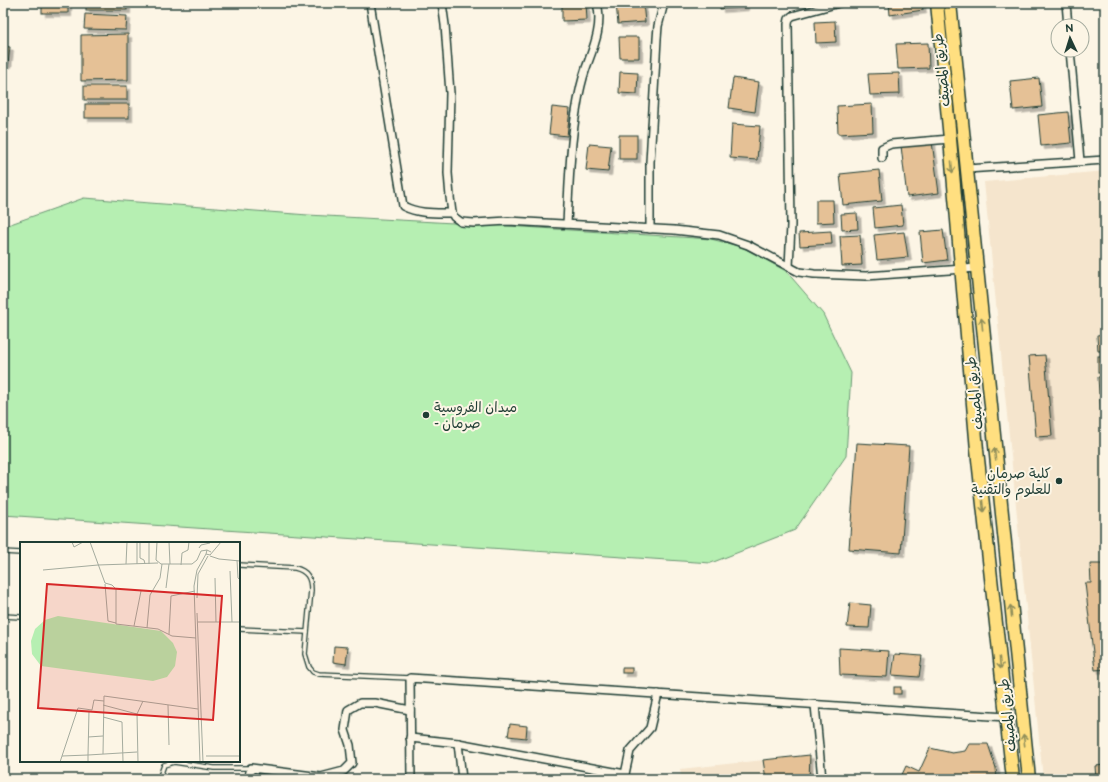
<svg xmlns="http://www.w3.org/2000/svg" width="1108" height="782" font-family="'Balsamiq Sans','Playpen Sans Arabic',sans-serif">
<defs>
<filter id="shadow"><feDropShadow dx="3.5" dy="3.5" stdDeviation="0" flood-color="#0004"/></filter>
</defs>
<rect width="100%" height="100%" fill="#fcf5e5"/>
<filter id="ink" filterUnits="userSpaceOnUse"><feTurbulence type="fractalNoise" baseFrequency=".025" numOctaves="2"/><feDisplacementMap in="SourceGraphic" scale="8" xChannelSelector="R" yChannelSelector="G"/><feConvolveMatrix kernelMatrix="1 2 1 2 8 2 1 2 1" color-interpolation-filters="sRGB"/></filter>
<g filter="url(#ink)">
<g fill="#f5e5cd">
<path d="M1105 171V779H1043L984 182Z"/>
<path d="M810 755 814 779H682L680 769Z"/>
</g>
<path fill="#b6efb2" stroke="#6a9673" d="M84 198 308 215 508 226 711 239 742 247 786 271 823 314 851 373 846 456 795 530 711 563 3 515V228L5 226Z"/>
<g fill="#e5c196" stroke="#1f3d34" filter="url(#shadow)">
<rect x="42" y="3" width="26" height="10"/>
<rect x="86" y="3" width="41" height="7"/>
<path d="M562 3H586L587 20 562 21Z"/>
<path d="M616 3H643L645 22 618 24Z"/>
<path d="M720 3H745V7L720 9Z"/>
<path d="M889 3H922L923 10 890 15Z"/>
<path d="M85 14 127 16 126 30 84 29Z"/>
<path d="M835 21 836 42 816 43 815 22Z"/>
<path d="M128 34V80L81 81V35Z"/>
<path d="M619 37H639V58H620Z"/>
<path d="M928 43 929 68 898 69 896 44Z"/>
<path d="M3 46 10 47 8 64H3Z"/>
<path d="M620 72 638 73 637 94 619 93Z"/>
<path d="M899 73 900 94 870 95 868 74Z"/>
<path d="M733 78 759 82 755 112 729 108Z"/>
<path d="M1039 78 1042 107 1013 110 1010 81Z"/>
<rect x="84" y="86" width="43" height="14"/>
<rect x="85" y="104" width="44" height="14"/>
<path d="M872 104 873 132 838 134 837 106Z"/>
<path d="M552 107 570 109 567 136 549 134Z"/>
<path d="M1068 112 1071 143 1041 146 1038 115Z"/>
<path d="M732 124 760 126 757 160 730 158Z"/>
<rect x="619" y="135" width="18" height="24"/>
<path d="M932 142 939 193 907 197 901 146Z"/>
<path d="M589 144 611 146 608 172 586 170Z"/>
<path d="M879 170 882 201 843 205 840 174Z"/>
<path d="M816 200H833L834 222 816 223Z"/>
<path d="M901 205 903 225 875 228 873 208Z"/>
<path d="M857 213 858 229 842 230 841 214Z"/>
<path d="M943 230 947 260 923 263 920 232Z"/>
<path d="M831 231 832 244 800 246 799 233Z"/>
<path d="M904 232 908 257 877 260 874 235Z"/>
<path d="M860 235 862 265 842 266 840 236Z"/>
<path d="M1105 334V351H1098L1097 335Z"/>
<path d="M1045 355 1052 436 1036 437 1029 356Z"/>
<rect x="1098" y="356" width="7" height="17"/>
<path d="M1098 377H1105V394H1099Z"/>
<path d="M1100 397H1105V414H1101Z"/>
<path d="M1105 418V436H1103L1102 419Z"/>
<path d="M857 443 909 446 901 553 849 549Z"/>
<path d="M1090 564H1105V669L1095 670 1085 583H1091Z"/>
<path d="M850 603 871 605 869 628 847 627Z"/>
<path d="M334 646 348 647 346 664 333 662Z"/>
<path d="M839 648 889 651 887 677 840 675Z"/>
<path d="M895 654 922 656 919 677 892 675Z"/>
<rect x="622" y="668" width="10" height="5"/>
<rect x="894" y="687" width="7" height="7"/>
<path d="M510 724 527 726 526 738 508 736Z"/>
<path d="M969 744H988L996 768 997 779H900L906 766 919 772 930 748 952 753 965 751Z"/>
<path d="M810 755 809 779H766L763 760Z"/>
<path d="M1105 765V779H1096L1095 766Z"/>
</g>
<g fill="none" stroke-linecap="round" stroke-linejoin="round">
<g stroke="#1f3d34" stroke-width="6">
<g id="lane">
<path d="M3 552 21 553"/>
<path d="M239 565 295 568C307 571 311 578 311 590L305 654 309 667 313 672 319 674 410 678"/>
<path d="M3 616 21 617"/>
<path d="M239 629 307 632"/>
<path d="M159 779 164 765 174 762 214 768H251"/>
</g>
</g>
<g stroke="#1f3d34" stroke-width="10">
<g id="street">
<path d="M370 3 403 206C419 214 434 213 452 213"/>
<path d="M442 3 445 25 450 93 448 173 450 197 452 213 454 217 461 222 474 223 508 221 674 230 719 235 748 245 799 272 814 274 866 276 977 268"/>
<path d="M1066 3 1068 26"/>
<path d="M1070 50 1080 161"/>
<path d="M882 158V148L891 144 950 139"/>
<path d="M967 169 1105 160"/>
<path d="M567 224C569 185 570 145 577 106 579 93 582 80 586 68 594 46 603 26 597 3"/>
<path d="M650 229V162L657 39 658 26 664 3"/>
<path d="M789 267 791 225 788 24 789 19 792 16 839 3"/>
<path d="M815 705 822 779"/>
<path d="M410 738 458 743 625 774"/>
<path d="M458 743 462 779"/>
<path d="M248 779 251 768 321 777 344 771 352 763 350 745 345 730 348 710 360 703H375L410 710"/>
<path d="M411 779 410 678 1006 717"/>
<path d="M626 779 625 774 630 751 650 728 658 694"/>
</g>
</g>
<g stroke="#1f3d34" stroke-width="15">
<g id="primary">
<path d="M937 3 950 139 977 450 1013 779"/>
<path d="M950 3 1029 779"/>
</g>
</g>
<use href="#lane" stroke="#fcf5e5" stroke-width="3.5"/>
<use href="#street" stroke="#fcf5e5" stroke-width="7"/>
<use href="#primary" stroke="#ffdf80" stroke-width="12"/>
</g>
<defs><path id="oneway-shaft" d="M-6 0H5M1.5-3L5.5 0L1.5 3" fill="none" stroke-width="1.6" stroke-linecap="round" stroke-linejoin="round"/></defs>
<g stroke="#8f8e5a">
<use href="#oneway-shaft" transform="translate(952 167) rotate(85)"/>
<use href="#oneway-shaft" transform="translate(982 324) rotate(-96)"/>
<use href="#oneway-shaft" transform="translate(995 454) rotate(-96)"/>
<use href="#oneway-shaft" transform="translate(983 506) rotate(84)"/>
<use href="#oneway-shaft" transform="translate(1011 611) rotate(-96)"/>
<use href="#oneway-shaft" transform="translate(1000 663) rotate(84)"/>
<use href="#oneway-shaft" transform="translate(1024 740) rotate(-97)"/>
</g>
</g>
<g fill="#1f3d34" stroke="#fcf5e5" stroke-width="1.5">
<circle cx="426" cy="415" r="4"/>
<circle cx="1059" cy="481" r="4"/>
</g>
<g text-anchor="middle" stroke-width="4" stroke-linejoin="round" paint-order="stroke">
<g font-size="14" fill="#1f3d34" stroke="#fcf5e5">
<text transform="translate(941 70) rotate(-96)" y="5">طريق المصيف</text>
<text transform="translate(974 393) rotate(-96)" y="5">طريق المصيف</text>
<text transform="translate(1007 715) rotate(-96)" y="5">طريق المصيف</text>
</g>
<g font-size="14" fill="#1f3d34" stroke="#fcf5e5" text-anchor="start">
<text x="434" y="412">ميدان الفروسية<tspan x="434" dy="16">- صرمان</tspan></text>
<text x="1051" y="478" text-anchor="end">كلية صرمان<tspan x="1051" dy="16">للعلوم والتقنية</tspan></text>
</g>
</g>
<g transform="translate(20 542)">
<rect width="220" height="220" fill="#fcf5e5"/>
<path d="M38 74 141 89 153 101 157 110 155 124 147 135 133 139 21 124 12 112 11 99 15 87 25 78Z" fill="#b6efb2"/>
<path fill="none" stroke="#a4ab9e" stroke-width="1" d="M52 0 54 5 63 0M70 0 85 41 92 43 96 47V82L138 87 152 94 176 96M120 0V16L124 18 125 22M137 0 136 18 141 22H172L177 18 181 9 187 8M149 0 150 22M179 6 181 3 190 1M191 10 187 8 186 12 190 13 201 0M190 14 199 17 220 19M217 18 218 36 220 38M106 22 107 0M117 22V0M129 22V0M161 23 162 11 168 8 169 0M23 28 78 23 138 21M210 29 212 80M195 36 196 80M85 42 88 79 96 81M146 46 149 22M177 56 178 32 188 14M177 71 183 220M178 80H220M114 84 121 49M127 86 130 53 140 36 142 22M149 92 151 54 175 49M83 163 117 172M148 163 149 203M83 175 102 180 103 220M68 195 83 194M83 212 84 154 178 167M42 214 68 213 69 169M186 214H220M40 220 58 166 72 168 74 158 84 159M68 220V213L117 210M118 220 117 172 123 159M180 220 174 44 177 28 186 12"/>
<path fill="#d62828" fill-opacity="0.15" stroke="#d62828" stroke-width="2" d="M27 42 202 54 193 178 18 166Z"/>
<rect width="220" height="220" fill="none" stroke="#1f3d34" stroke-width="2"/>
</g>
<rect width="1108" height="782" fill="none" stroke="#fcf5e5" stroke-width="16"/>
<rect x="8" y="8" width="1092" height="766" fill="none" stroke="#1f3d34" stroke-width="1.5" filter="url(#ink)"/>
<g transform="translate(1070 38) rotate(356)"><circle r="19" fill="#fcf5e5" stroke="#a4ab9e"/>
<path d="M0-3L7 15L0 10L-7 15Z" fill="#1f3d34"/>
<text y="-6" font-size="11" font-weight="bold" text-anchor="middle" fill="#1f3d34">N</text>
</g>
</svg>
